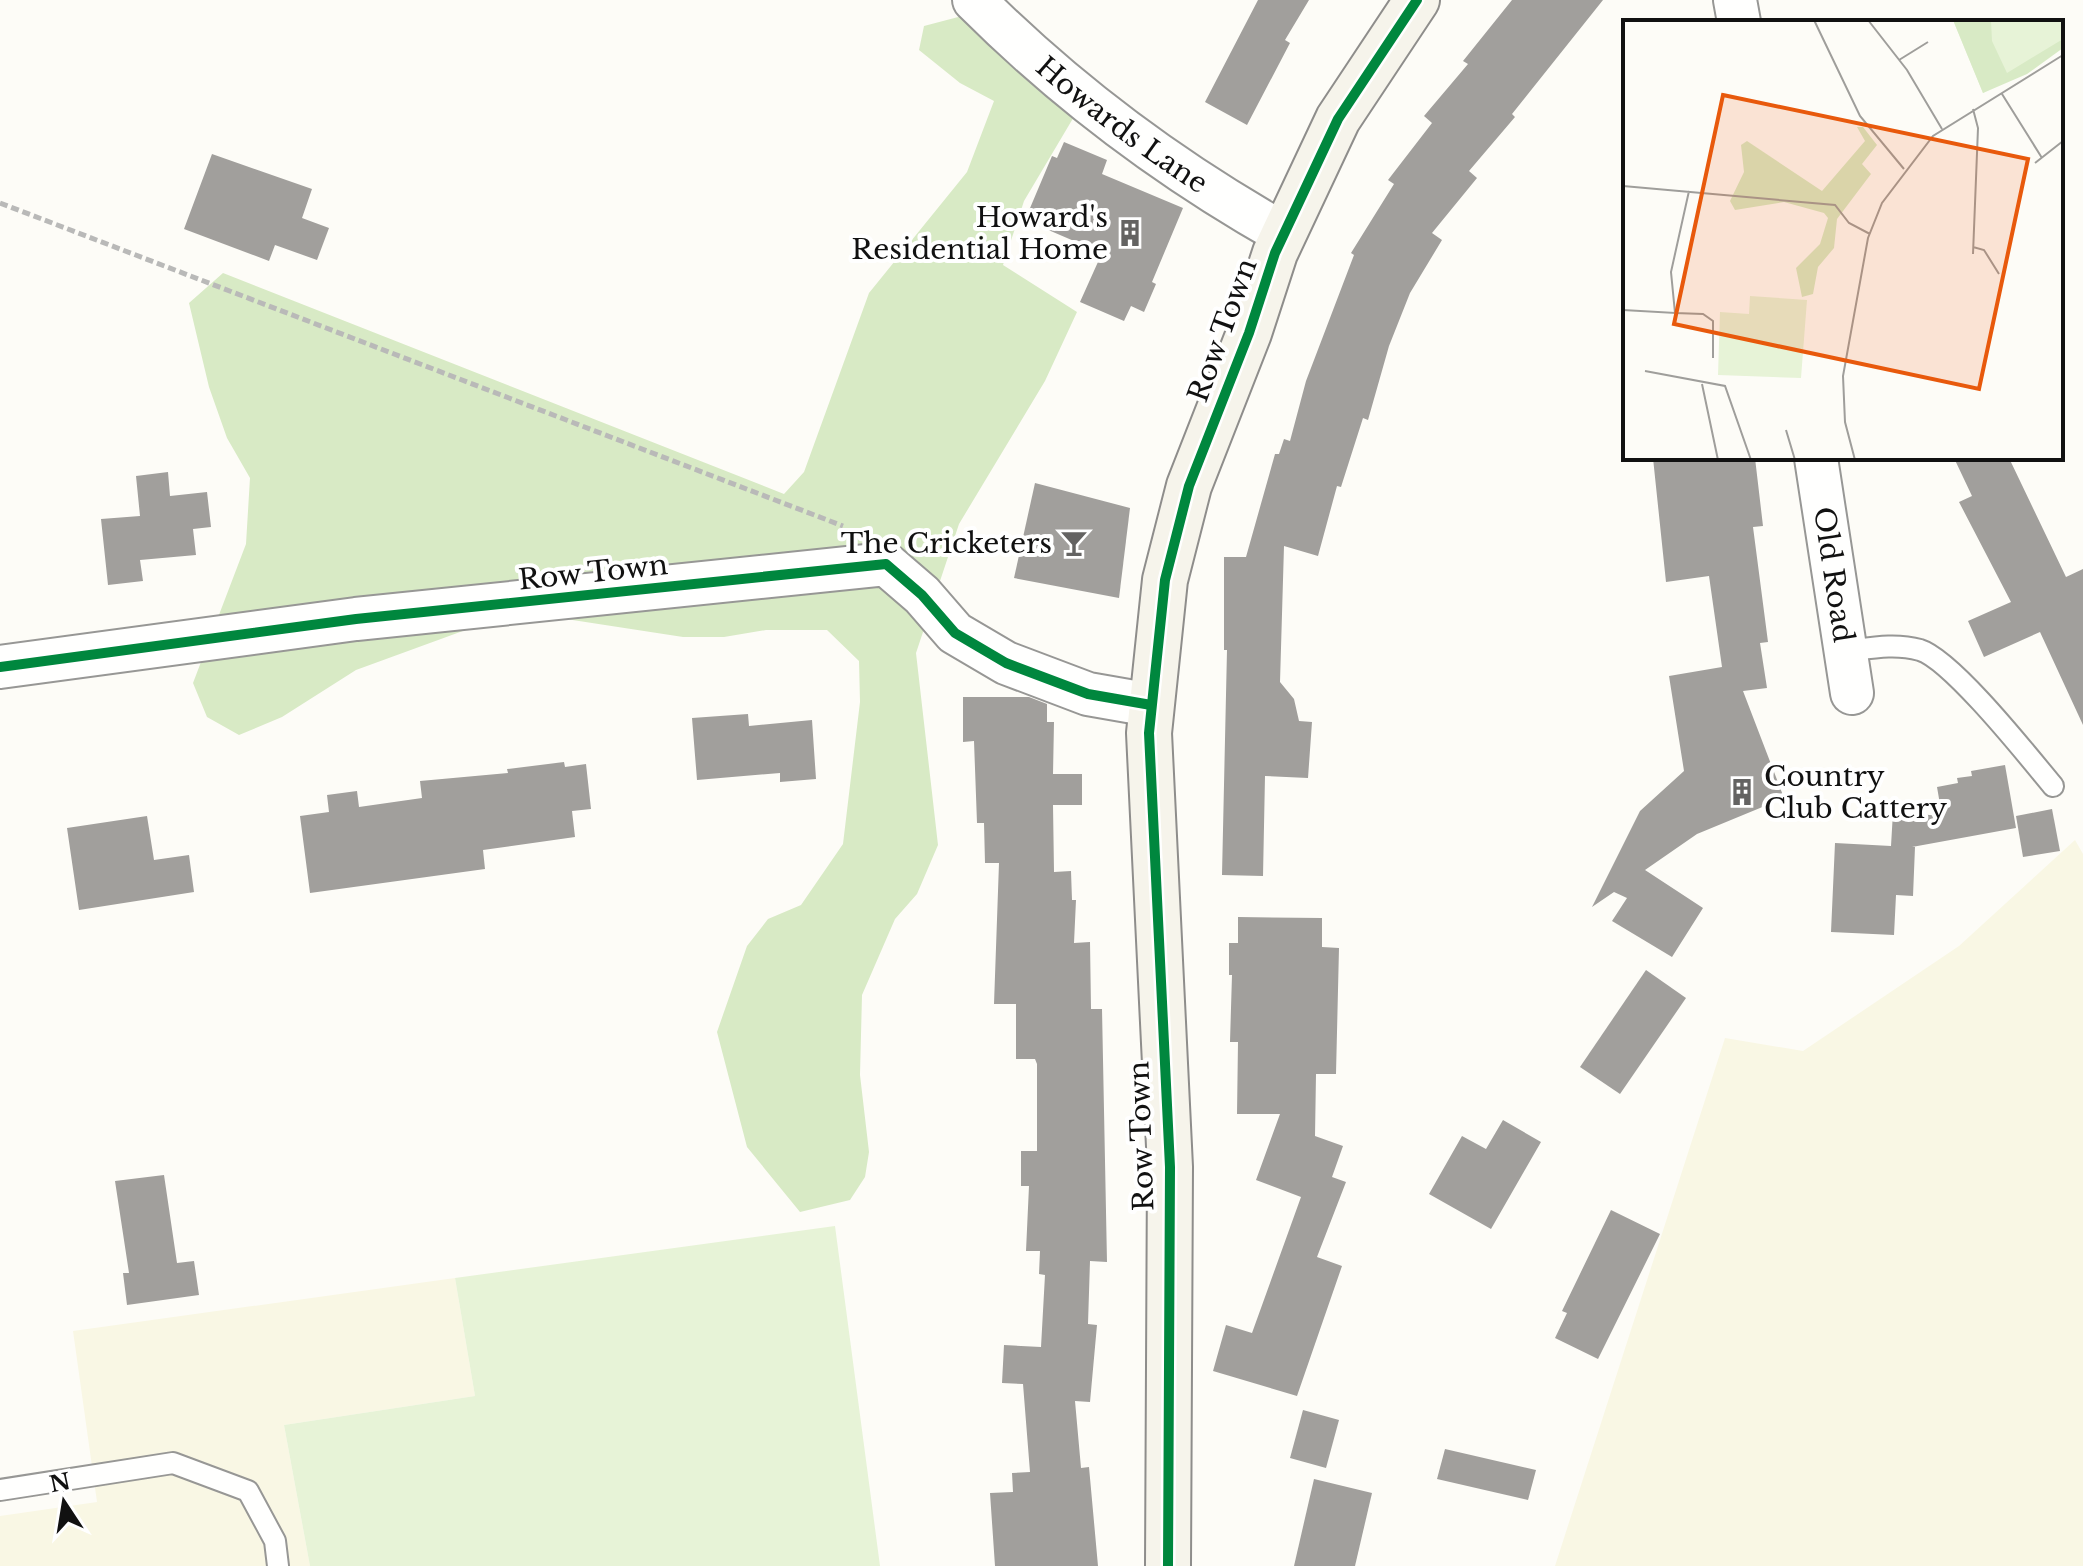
<svg xmlns="http://www.w3.org/2000/svg" width="2083" height="1566" font-family="'Libre Baskerville',serif">
<rect width="100%" height="100%" fill="#fdfcf7"/>
<g fill="#f9f7e4">
<path d="M2075 840 2083 854V1566H1555L1725 1038 1803 1051 1959 946Z"/>
<path d="M455 1278 475 1396 284 1425 310 1566H0V1516L97 1502 73 1331Z"/>
</g>
<path fill="#e7f3d7" d="M835 1226 880 1566H310L284 1425 475 1396 455 1278Z"/>
<path fill="#d8eac5" d="M962 16 1075 115 1024 201 1003 265 1077 312 1045 381 959 524 916 653 938 845 917 894 895 919 862 995 860 1075 869 1152 865 1177 850 1200 800 1212 747 1147 717 1032 747 946 768 919 801 905 843 844 860 702 859 661 827 630H766L724 637H683L553 617 514 619 471 628 356 670 282 717 239 735 207 717 193 683 246 544 250 478 227 438 209 387 189 303 223 273 784 494 804 472 869 293 967 172 994 101 960 83 919 50 924 26Z"/>
<g fill="#a19f9c">
<path d="M1258 0H1309L1285 40 1290 43 1247 125 1205 102Z"/>
<path d="M1512 0H1603L1512 114 1515 117 1469 171 1477 178 1432 233 1442 240 1410 293 1389 346 1368 420 1363 418 1341 487 1337 486 1318 556 1284 546 1280 682 1294 699 1299 721 1312 722 1308 778 1265 776 1263 876 1222 875 1227 650H1224V557H1246L1275 454H1279L1284 439 1290 441 1306 381 1354 255 1351 253 1394 184 1388 180 1432 123 1424 116 1468 64 1463 61Z"/>
<path d="M1064 142 1107 160 1102 174 1183 208 1152 282 1156 284 1144 312 1131 306 1124 321 1080 302 1102 253 1025 220 1052 156 1057 158Z"/>
<path d="M212 154 312 189 302 218 329 228 317 260 275 245 269 261 184 229Z"/>
<path d="M1653 458H1755L1763 526 1753 527 1768 642 1760 643 1767 688 1743 691 1784 798 1697 834 1645 870 1703 908 1672 957 1612 921 1627 898 1614 892 1592 907 1640 811 1684 771 1669 676 1722 667 1709 576 1666 582Z"/>
<path d="M1954 458H2009L2066 577 2083 569V725L2040 632 1984 657 1968 621 2011 602 1959 502 1972 496Z"/>
<path d="M168 472 170 496 207 492 211 527 193 529 196 555 140 560 143 581 108 585 101 519 140 516 136 476Z"/>
<path d="M1035 483 1130 508 1119 598 1014 578Z"/>
<path d="M963 697H1029L1047 704V722H1054L1053 774H1082V805H1053L1054 872 1071 871 1072 900H1076L1074 943 1090 942 1091 1009H1102L1107 1262 1090 1261 1088 1324 1097 1325 1090 1402 1075 1401 1081 1468 1089 1467 1098 1566H995L990 1493 1013 1492 1012 1473 1030 1472 1023 1384 1002 1383 1004 1345 1041 1347 1045 1275 1039 1274 1040 1251H1026L1029 1186H1021V1151H1037V1064L1035 1059H1016V1004H994L999 863H985L984 823H977L974 741 963 742Z"/>
<path d="M748 714 749 726 812 720 816 779 780 782V773L697 780 692 718Z"/>
<path d="M564 762 565 767 586 764 591 809 572 811 575 837 483 850 485 869 310 893 300 816 329 812 327 795 357 791 359 807 422 798 420 781 508 773 507 769Z"/>
<path d="M2005 765 2016 828 1912 847H1915L1913 896 1896 895 1894 935 1831 932 1835 843 1891 846 1893 812 1942 816 1937 787 1958 783 1957 778 1972 776 1971 771Z"/>
<path d="M2052 809 2060 851 2023 857 2016 816Z"/>
<path d="M147 816 154 860 189 855 194 892 79 910 67 828Z"/>
<path d="M1238 917 1322 918V947L1339 948 1336 1074H1316L1315 1136 1343 1146 1332 1177 1346 1182 1317 1257 1342 1266 1297 1396 1213 1371 1226 1325 1252 1333 1301 1197 1256 1180 1280 1114H1237L1238 1042H1230L1232 975H1229V943H1238Z"/>
<path d="M1646 970 1686 998 1620 1094 1580 1067Z"/>
<path d="M1503 1120 1541 1142 1491 1229 1429 1194 1462 1136 1486 1149Z"/>
<path d="M164 1175 177 1263 194 1261 199 1295 127 1305 123 1273H129L115 1181Z"/>
<path d="M1611 1210 1660 1234 1598 1359 1555 1338 1567 1313 1562 1311Z"/>
<path d="M1303 1410 1339 1420 1326 1468 1290 1458Z"/>
<path d="M1445 1449 1536 1470 1528 1500 1437 1479Z"/>
<path d="M1314 1479 1372 1493 1355 1566H1294Z"/>
</g>
<g fill="none" stroke-linecap="round" stroke-linejoin="round">
<g stroke="#979795" stroke-width="24">
<g id="lane">
<path d="M1846 651C1871 648 1895 643 1920 650 1952 660 2028 756 2053 786"/>
<path d="M0 1490 173 1463 248 1491 275 1541 278 1566"/>
</g>
</g>
<g stroke="#979795" stroke-width="46">
<g id="street">
<path id="s1" d="M974 0C1065 91 1172 171 1284 234"/>
<path d="M1735 0 1739 22"/>
<path id="s2" d="M1816 458 1852 693"/>
<path d="M0 667 356 619 886 564 922 595 955 633 1006 663 1088 694 1151 705"/>
</g>
</g>
<g stroke="#8e8d8b" stroke-width="48">
<path id="secondary" d="M1168 1566 1170 1167 1149 733 1165 580 1189 486 1249 333 1275 253 1338 119 1417 0"/>
</g>
<path stroke="#b9b9b8" stroke-width="5" stroke-dasharray="8 4" stroke-linecap="butt" d="M0 203 843 526"/>
<use href="#lane" stroke="#fffffe" stroke-width="20"/>
<use href="#street" stroke="#fffffe" stroke-width="42"/>
<use href="#secondary" stroke="#f6f4eb" stroke-width="44"/>
<g stroke="#fff" stroke-width="15">
<g id="cycleway">
<path d="M0 667 356 619 886 564 922 595 955 633 1006 663 1088 694 1151 705"/>
<path d="M1168 1566 1170 1167 1149 733 1165 580 1189 486 1249 333 1275 253 1338 119 1417 0"/>
</g>
</g>
<use href="#cycleway" stroke="#00873e" stroke-width="10"/>
</g>
<defs>
<g id="building-bare" transform="scale(2.16)"><path d="M-4-6H4V6H1V3H-1V6H-4ZM-2.5-4.3h1.7v1.8h-1.7ZM.8-4.3h1.7v1.8H.8ZM-2.5-1h1.7V.8h-1.7ZM.8-1h1.7V.8H.8Z" fill="#646362" stroke="#fff" stroke-width="2.5" paint-order="stroke"/></g>
<g id="bar-bare" transform="scale(2.16)"><path d="M-6-5H6L.8 .8V4.5H3.5V6h-7V4.5H-.8V.8Z" fill="#646362" stroke="#fff" stroke-width="2.5" paint-order="stroke"/></g>
</defs>
<g fill-rule="evenodd">
<use href="#building-bare" x="1130" y="233"/>
<use href="#bar-bare" x="1074" y="543"/>
<use href="#building-bare" x="1742" y="792"/>
</g>
<g text-anchor="middle" stroke-width="8" stroke-linejoin="round" paint-order="stroke">
<g font-size="28" fill="#111" stroke="#fff">
<text dy="10" stroke="none"><textPath href="#s1" startOffset="194">Howards Lane</textPath></text>
<text transform="translate(1222 330) rotate(-70)" y="10">Row Town</text>
<text transform="translate(593 572) rotate(-6)" y="10">Row Town</text>
<text dy="10" stroke="none"><textPath href="#s2" startOffset="118">Old Road</textPath></text>
<text transform="translate(1141 1136) rotate(-92)" y="10">Row Town</text>
</g>
<g font-size="28" fill="#111" stroke="#fff" text-anchor="end">
<text x="1108" y="227">Howard's<tspan x="1108" dy="32">Residential Home</tspan></text>
<text x="1052" y="553">The Cricketers</text>
<text x="1764" y="786" text-anchor="start">Country<tspan x="1764" dy="32">Club Cattery</tspan></text>
</g>
</g>
<g transform="translate(1623 20)">
<rect width="440" height="440" fill="#fdfcf7"/>
<path d="M330 0H440V28L360 73ZM127 276 184 280 178 358 95 355 97 292 126 294Z" fill="#e7f3d7"/>
<path d="M330 0H368L369 21 384 53 440 19V28L404 54 360 73ZM234 107H240L254 125 239 144 248 154 214 199 211 228 195 247 190 274 179 277 173 248 197 224 205 198 201 193 161 182 112 190 107 181 121 152 118 125 124 121 199 171 242 121Z" fill="#d8eac5"/>
<path fill="none" stroke="#9f9e9b" stroke-width="2" d="M70 0H125M191 0 237 96 281 149M245 0 284 50 319 109M276 40 305 22M379 74 419 138M412 143 440 121M0 166 212 185 226 203 247 214M350 227 361 230 376 254M350 234 355 108 350 89M0 290 52 293 48 252 66 171M52 293 80 294 90 301V338M22 351 102 366 128 440M79 364 95 440M163 410 172 440M232 440 222 402 220 356 245 218 259 183 310 116 440 35"/>
<path fill="#e8590c" fill-opacity="0.15" stroke="#e8590c" stroke-width="4" d="M100 75 405 139 356 369 51 304Z"/>
<rect width="440" height="440" fill="none" stroke="#111" stroke-width="4"/>
</g>
<g transform="translate(64 1502) rotate(348)" stroke="#ffffff" stroke-width="6" paint-order="stroke">
<path d="M0-6L14 30L0 20L-14 30Z" fill="#111111"/>
<text y="-12" font-size="22" font-weight="bold" text-anchor="middle" fill="#111111">N</text>
</g>
</svg>
